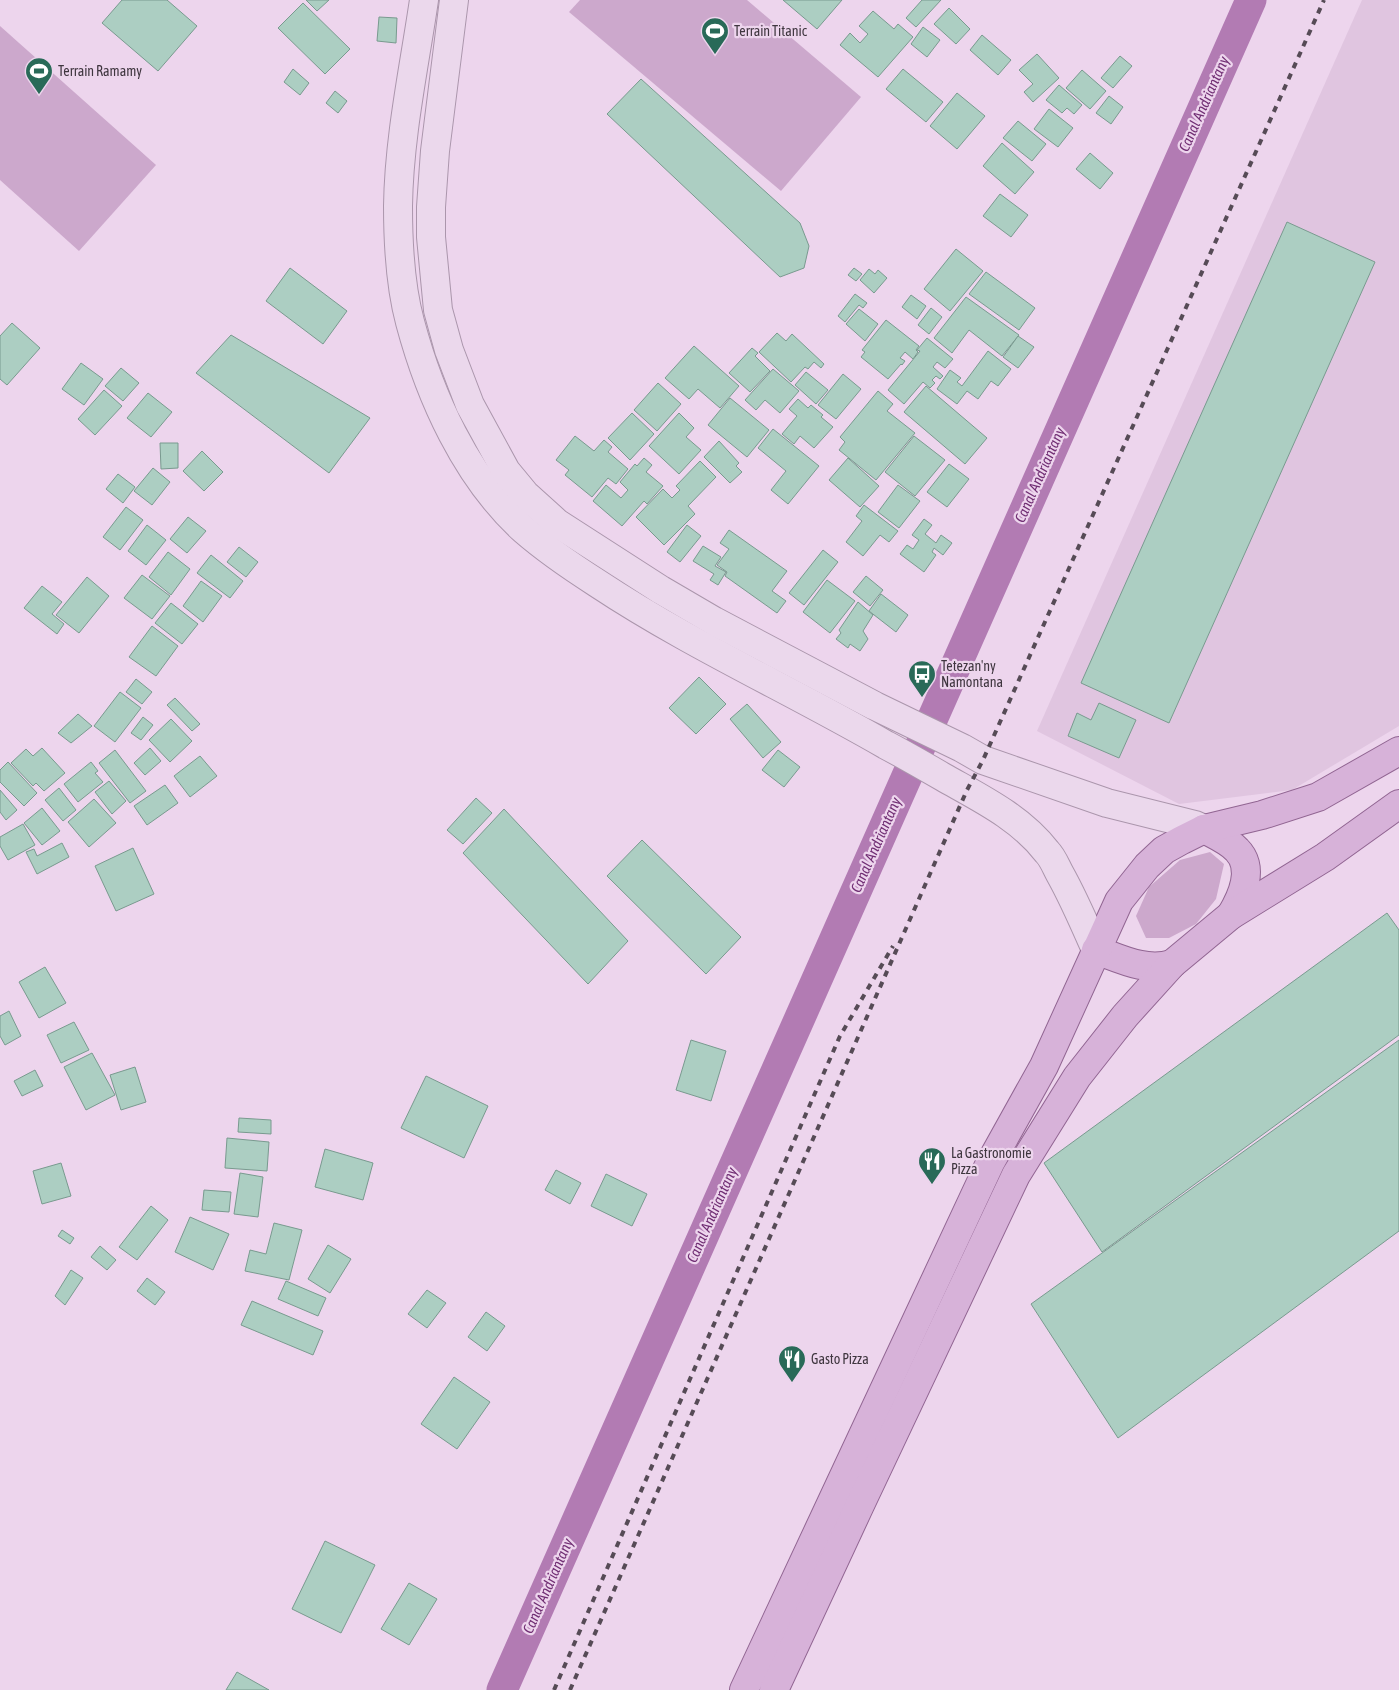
<svg xmlns="http://www.w3.org/2000/svg" width="1399" height="1690" font-family="'Asap Condensed',sans-serif">
<rect width="100%" height="100%" fill="#edd5ed"/>
<path fill="#e0c5e0" d="M1362 0H1399V726L1292 790 1179 804 1037 731Z"/>
<g fill="#cca8cc">
<path d="M580 0H747L861 97 781 191 569 12Z"/>
<path d="M0 26 156 165 79 251 0 180Z"/>
<path d="M1210 852 1224 864 1216 899 1196 924 1169 938H1146L1136 916 1149 887 1180 860Z"/>
</g>
<g fill="none" stroke-linecap="round" stroke-linejoin="round">
<path stroke="#b27bb3" stroke-width="31" d="M502 1690 1251 0"/>
</g>
<g fill="#accec2" stroke="#799a8f">
<path d="M122 0H167L197 26 158 71 102 23Z"/>
<path d="M306 0H329L317 11Z"/>
<path d="M783 0H842L817 29Z"/>
<path d="M922 0H941L916 27 906 18Z"/>
<path d="M303 3 350 49 325 74 278 28Z"/>
<path d="M949 8 970 29 956 44 934 24Z"/>
<path d="M873 11 894 29 898 24 913 37 878 77 840 45 850 33 860 43 868 34 859 26Z"/>
<path d="M379 17 397 18 396 43 377 41Z"/>
<path d="M923 27 940 40 927 57 911 44Z"/>
<path d="M982 35 1011 60 998 75 970 50Z"/>
<path d="M1037 54 1059 78 1033 102 1024 92 1033 84 1019 70Z"/>
<path d="M1120 56 1132 66 1113 88 1101 78Z"/>
<path d="M293 69 309 83 300 95 284 82Z"/>
<path d="M903 69 943 102 926 122 886 89Z"/>
<path d="M1082 70 1106 91 1090 109 1066 88Z"/>
<path d="M641 79 800 223 809 246 804 268 780 277 607 114Z"/>
<path d="M1059 85 1082 105 1074 114 1067 108 1062 113 1046 100Z"/>
<path d="M335 91 347 101 338 113 326 103Z"/>
<path d="M957 93 985 116 957 149 930 126Z"/>
<path d="M1109 96 1123 107 1111 124 1096 113Z"/>
<path d="M1049 109 1073 128 1058 147 1034 129Z"/>
<path d="M1018 121 1046 144 1032 161 1003 138Z"/>
<path d="M1002 143 1034 172 1015 194 983 166Z"/>
<path d="M1090 153 1113 173 1100 189 1076 169Z"/>
<path d="M1000 194 1028 215 1011 237 983 216Z"/>
<path d="M1287 222 1375 262 1169 723 1081 683Z"/>
<path d="M956 249 983 271 950 311 924 289Z"/>
<path d="M290 268 347 311 323 344 266 301Z"/>
<path d="M854 268 862 274 856 281 848 275Z"/>
<path d="M869 269 875 274 878 270 887 278 874 293 860 280Z"/>
<path d="M986 272 1035 308 1019 330 969 294Z"/>
<path d="M855 294 867 303 863 308 859 305 845 322 838 316Z"/>
<path d="M911 295 926 306 917 319 902 307Z"/>
<path d="M966 297 1019 335 1002 356 969 330 952 353 934 338Z"/>
<path d="M931 308 942 317 929 334 918 325Z"/>
<path d="M859 309 878 324 865 341 846 324Z"/>
<path d="M886 320 919 346 916 350 918 352 913 359 905 352 900 358 905 361 902 365 901 364 888 379 861 357 865 352 862 350Z"/>
<path d="M12 323 40 348 7 385 0 379V336Z"/>
<path d="M777 333 786 341 792 334 824 364 821 368 814 362 808 369 805 367 791 382 759 352Z"/>
<path d="M231 335 370 418 329 473 196 373Z"/>
<path d="M1018 336 1034 347 1018 368 1003 357Z"/>
<path d="M927 338 953 359 945 368 937 362 933 367 943 376 940 379 936 376 932 380 935 383 930 388 923 382 904 404 888 390 920 351 917 350Z"/>
<path d="M694 346 739 386 720 408 698 389 689 399 665 378Z"/>
<path d="M752 348 758 353 755 356 770 371 750 392 729 373Z"/>
<path d="M988 351 1011 369 998 386 991 381 978 399 967 391 957 404 937 389 950 370 961 378 957 382 962 386Z"/>
<path d="M81 363 103 379 84 405 62 389Z"/>
<path d="M121 368 139 383 123 401 105 386Z"/>
<path d="M773 369 799 391 780 413 765 400 756 410 745 400Z"/>
<path d="M806 372 828 390 816 404 795 385Z"/>
<path d="M843 374 861 389 836 419 818 405Z"/>
<path d="M658 383 681 404 657 431 634 410Z"/>
<path d="M926 386 987 438 965 464 904 412Z"/>
<path d="M104 390 122 406 95 435 78 419Z"/>
<path d="M878 391 893 404 887 411 915 433 876 480 839 450 845 442 840 437Z"/>
<path d="M148 393 172 412 151 437 127 418Z"/>
<path d="M730 398 769 430 747 457 708 425Z"/>
<path d="M798 399 808 408 811 405 823 415 821 417 833 427 814 448 800 436 794 444 782 434 797 416 789 409Z"/>
<path d="M632 413 654 434 630 460 608 438Z"/>
<path d="M679 413 694 428 686 437 701 450 679 474 649 446Z"/>
<path d="M773 429 819 466 788 504 771 490 786 471 758 448Z"/>
<path d="M575 436 594 451 604 440 612 447 608 452 628 469 616 484 608 478 592 497 565 475 569 470 556 460Z"/>
<path d="M914 436 945 460 915 496 885 472Z"/>
<path d="M719 441 739 463 736 466 742 472 730 483 704 457Z"/>
<path d="M160 443H178V468L161 469Z"/>
<path d="M202 451 223 472 204 491 183 471Z"/>
<path d="M644 458 652 465 646 472 663 486 647 504 644 501 622 526 593 501 606 485 621 498 628 490 620 482 635 464 637 466Z"/>
<path d="M848 458 879 486 860 507 829 480Z"/>
<path d="M700 461 716 477 688 506 695 514 664 545 636 517 663 489 672 498 680 490 676 486Z"/>
<path d="M949 464 969 479 947 507 927 492Z"/>
<path d="M153 468 170 482 152 505 134 491Z"/>
<path d="M118 474 135 487 123 503 106 489Z"/>
<path d="M898 485 920 501 899 528 878 512Z"/>
<path d="M864 505 898 531 889 542 880 535 863 556 846 542 862 521 856 516Z"/>
<path d="M126 507 143 520 120 550 103 537Z"/>
<path d="M188 517 206 531 187 553 170 539Z"/>
<path d="M924 519 932 525 925 534 936 543 941 535 952 543 943 555 934 548 932 552 936 555 924 572 900 554 907 545 913 549 919 540 912 535Z"/>
<path d="M147 525 166 540 146 565 128 551Z"/>
<path d="M687 525 701 536 680 562 667 552Z"/>
<path d="M729 530 787 571 772 591 786 601 777 613 725 576 727 572 717 565 729 549 720 543Z"/>
<path d="M703 546 721 557 715 566 726 572 718 585 710 580 714 574 693 561Z"/>
<path d="M239 547 258 562 246 577 227 562Z"/>
<path d="M823 550 838 562 804 605 789 593Z"/>
<path d="M168 552 190 569 171 595 149 577Z"/>
<path d="M211 555 243 581 230 598 197 573Z"/>
<path d="M142 575 170 596 152 619 124 598Z"/>
<path d="M866 576 883 590 870 606 853 592Z"/>
<path d="M87 577 109 596 79 633 56 615Z"/>
<path d="M827 580 855 601 830 633 803 612Z"/>
<path d="M201 581 222 596 203 622 183 606Z"/>
<path d="M42 586 62 602 52 614 64 624 57 634 24 608Z"/>
<path d="M881 594 908 615 896 632 869 611Z"/>
<path d="M858 602 873 615 863 631 868 639 860 651 850 644 848 648 836 639 841 633 839 630Z"/>
<path d="M171 603 198 624 182 644 155 623Z"/>
<path d="M152 626 178 646 156 676 129 657Z"/>
<path d="M699 677 726 704 696 734 669 708Z"/>
<path d="M136 679 152 692 142 704 126 692Z"/>
<path d="M120 692 141 708 115 742 94 726Z"/>
<path d="M175 698 200 724 192 731 167 705Z"/>
<path d="M1099 703 1136 720 1119 758 1068 736 1077 713 1091 720Z"/>
<path d="M747 704 781 742 763 758 730 719Z"/>
<path d="M78 714 92 726 71 743 58 733Z"/>
<path d="M143 717 153 725 141 740 131 733Z"/>
<path d="M171 719 192 741 170 762 149 740Z"/>
<path d="M42 748 65 773 44 791 36 783 33 786 11 763 26 749 33 756Z"/>
<path d="M150 748 161 761 145 775 134 763Z"/>
<path d="M115 750 146 791 130 803 99 763Z"/>
<path d="M778 750 800 767 784 787 762 770Z"/>
<path d="M200 756 217 776 190 797 174 776Z"/>
<path d="M8 762 37 793 24 806 0 782V770Z"/>
<path d="M91 762 98 771 95 773 103 782 78 802 64 784Z"/>
<path d="M109 781 126 801 112 814 95 792Z"/>
<path d="M165 785 178 803 147 825 134 806Z"/>
<path d="M59 788 76 810 63 821 45 800Z"/>
<path d="M0 790 17 810 6 820 0 812Z"/>
<path d="M476 798 492 813 463 844 447 830Z"/>
<path d="M94 799 116 823 89 847 68 822Z"/>
<path d="M42 808 60 831 42 845 24 823Z"/>
<path d="M504 809 628 941 588 984 463 853Z"/>
<path d="M23 824 35 845 8 860 0 846V837Z"/>
<path d="M642 840 741 937 706 974 607 876Z"/>
<path d="M62 843 69 857 37 874 26 852 34 849 37 856Z"/>
<path d="M133 848 154 894 116 911 95 866Z"/>
<path d="M1387 913 1399 930V1035L1102 1252 1044 1163Z"/>
<path d="M45 967 66 1003 39 1018 19 982Z"/>
<path d="M9 1011 21 1036 5 1045 0 1036V1016Z"/>
<path d="M74 1022 89 1050 61 1063 47 1035Z"/>
<path d="M691 1040 726 1051 711 1101 676 1090Z"/>
<path d="M1399 1040V1231L1118 1438 1031 1304Z"/>
<path d="M92 1053 115 1095 86 1110 64 1067Z"/>
<path d="M135 1067 146 1102 121 1110 110 1075Z"/>
<path d="M35 1070 43 1086 22 1096 14 1081Z"/>
<path d="M426 1076 488 1106 464 1158 401 1128Z"/>
<path d="M239 1118 271 1120V1134L238 1132Z"/>
<path d="M227 1138 269 1142 267 1171 225 1168Z"/>
<path d="M325 1149 373 1163 363 1200 315 1187Z"/>
<path d="M61 1163 71 1196 42 1204 33 1171Z"/>
<path d="M556 1170 581 1183 570 1204 545 1190Z"/>
<path d="M240 1173 263 1177 258 1217 234 1214Z"/>
<path d="M606 1174 647 1194 632 1226 591 1206Z"/>
<path d="M204 1190 231 1192 229 1212 202 1210Z"/>
<path d="M151 1206 168 1220 137 1260 119 1247Z"/>
<path d="M190 1217 229 1234 213 1270 175 1252Z"/>
<path d="M274 1223 302 1230 289 1280 245 1271 250 1250 266 1254Z"/>
<path d="M62 1230 74 1238 70 1244 58 1236Z"/>
<path d="M328 1245 351 1259 330 1293 308 1279Z"/>
<path d="M100 1246 116 1260 107 1270 91 1257Z"/>
<path d="M71 1270 83 1278 65 1305 55 1296Z"/>
<path d="M147 1278 165 1292 155 1305 137 1291Z"/>
<path d="M286 1281 326 1298 318 1316 278 1299Z"/>
<path d="M427 1290 446 1303 427 1328 408 1314Z"/>
<path d="M252 1301 323 1331 313 1355 241 1325Z"/>
<path d="M486 1312 505 1326 487 1351 468 1337Z"/>
<path d="M454 1377 490 1402 457 1449 421 1424Z"/>
<path d="M325 1541 375 1565 341 1633 292 1609Z"/>
<path d="M409 1583 437 1599 409 1645 381 1629Z"/>
<path d="M237 1672 269 1690H226Z"/>
</g>
<g fill="none" stroke-linecap="round" stroke-linejoin="round">
<g stroke="#ab96ac" stroke-width="30">
<g id="secondary">
<path d="M424 0C414 68 399 137 398 206 398 244 400 285 410 322 430 397 466 477 524 530 547 550 572 567 597 583 689 644 791 690 886 745 905 755 924 766 943 777 980 798 1020 817 1047 852 1053 858 1056 867 1060 874 1074 899 1085 925 1096 950"/>
<path d="M454 0 435 151 431 207V237L438 310 449 350 470 405 506 471 525 494 557 523 661 590 714 621 875 706 962 748 983 760 1107 803 1195 825 1204 829"/>
</g>
</g>
<g stroke="#916592" stroke-width="30">
<g id="primary">
<path d="M1204 829C1215 835 1229 841 1237 850 1255 868 1242 897 1231 915"/>
<path d="M1096 950C1121 959 1146 972 1172 964"/>
<path d="M744 1690 990 1163 1044 1066 1119 901 1147 866 1164 850 1182 840 1204 829 1262 815 1318 797 1399 751"/>
<path d="M774 1690 860 1505 1016 1175 1077 1077 1125 1016 1172 964 1231 915 1325 857 1399 804"/>
</g>
</g>
<use href="#secondary" stroke="#ebd8ec" stroke-width="28"/>
<use href="#primary" stroke="#d7b2d9" stroke-width="28"/>
<g stroke="#564b56" stroke-width="4" stroke-dasharray="6 6" stroke-linecap="butt">
<path d="M554 1690 840 1036 893 946"/>
<path d="M570 1690 967 790 983 760 1324 0"/>
</g>
</g>
<defs>
<g id="stadium-pin" transform="scale(1.4375)"><path d="M0 17L-7.5 6A9.5 9.5 0 1 1 7.5 6Z" fill="#296a58" stroke="#edd5ed"/><path d="M0-5a6.5 5 0 1 0 0 10a6.5 5 0 1 0 0-10ZM-3.5-1.8h7v3.6h-7Z" fill="#fff"/></g>
<g id="bus-pin" transform="scale(1.4375)"><path d="M0 17L-7.5 6A9.5 9.5 0 1 1 7.5 6Z" fill="#296a58" stroke="#edd5ed"/><path d="M-5-6H5V4H4V6H2V4H-2V6H-4V4H-5ZM-3.5-4V0h7V-4ZM-3.5 1.2v1.5H-2V1.2ZM2 1.2v1.5H3.5V1.2Z" fill="#fff"/></g>
<g id="restaurant-pin" transform="scale(1.4375)"><path d="M0 17L-7.5 6A9.5 9.5 0 1 1 7.5 6Z" fill="#296a58" stroke="#edd5ed"/><path d="M-5-6h1v4h1v-4h1v4h1v-4h1v5L-1.5 .5V6h-2V.5L-5-1ZM5-6V6H3V1.5H1.5Q1.5-4 5-6Z" fill="#fff"/></g>
</defs>
<g fill-rule="evenodd">
<use href="#stadium-pin" x="715" y="31"/>
<use href="#stadium-pin" x="39" y="71"/>
<use href="#bus-pin" x="922" y="674"/>
<use href="#restaurant-pin" x="932" y="1161"/>
<use href="#restaurant-pin" x="792" y="1359"/>
</g>
<g text-anchor="middle" stroke-width="4.5" stroke-linejoin="round" paint-order="stroke">
<g font-size="14" fill="#3f363f" stroke="#edd5ed" text-anchor="start">
<text x="734" y="36">Terrain Titanic</text>
<text x="58" y="76">Terrain Ramamy</text>
<text x="941" y="671">Tetezan'ny<tspan x="941" dy="16">Namontana</tspan></text>
<text x="951" y="1158">La Gastronomie<tspan x="951" dy="16">Pizza</tspan></text>
<text x="811" y="1364">Gasto Pizza</text>
</g>
<g font-size="15" font-style="italic" fill="#712f74" stroke="#edd5ed">
<text transform="translate(1204 104) rotate(-66)" y="5">Canal Andriantany</text>
<text transform="translate(1040 475) rotate(-66)" y="5">Canal Andriantany</text>
<text transform="translate(876 845) rotate(-66)" y="5">Canal Andriantany</text>
<text transform="translate(712 1215) rotate(-66)" y="5">Canal Andriantany</text>
<text transform="translate(548 1586) rotate(-66)" y="5">Canal Andriantany</text>
</g>
</g>
</svg>
